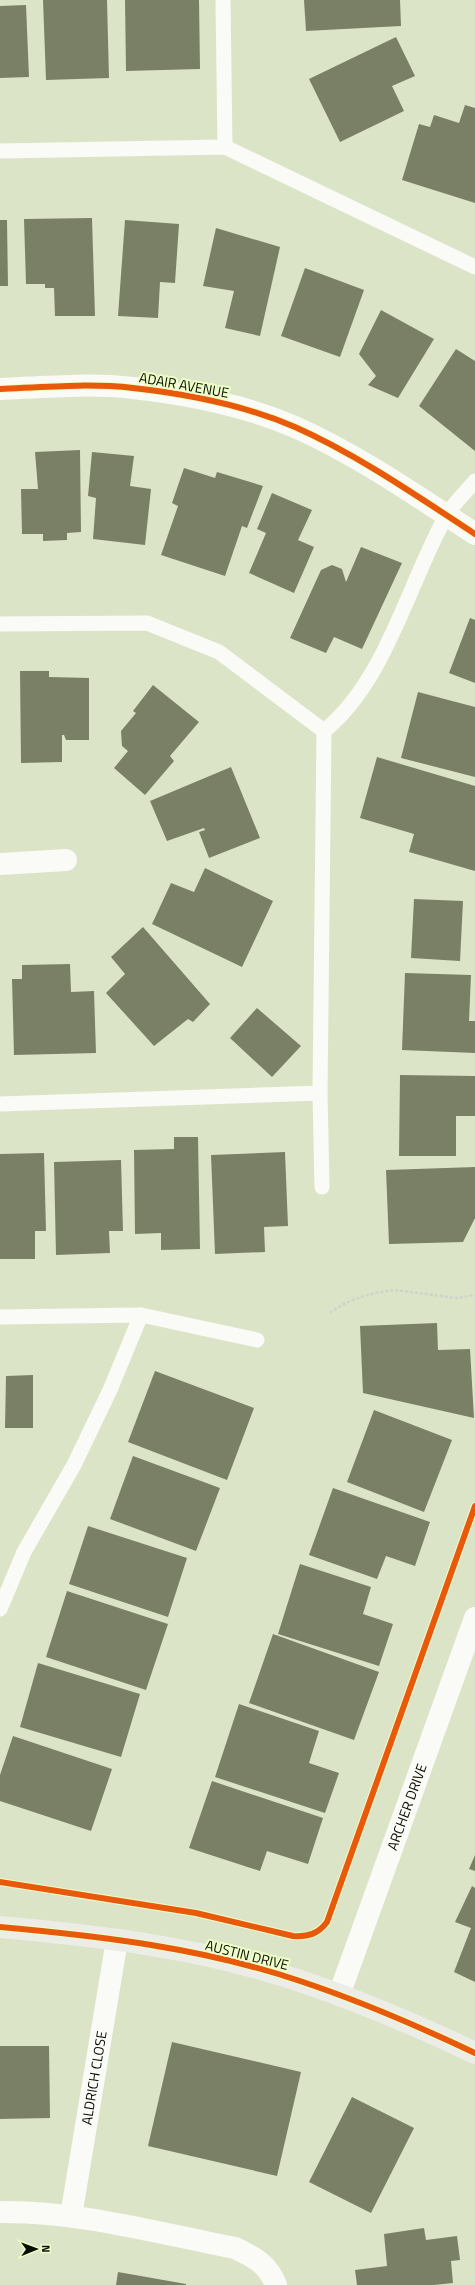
<svg xmlns="http://www.w3.org/2000/svg" width="475" height="2285" font-family="'Titillium Web',sans-serif">
<rect width="100%" height="100%" fill="#dce4c7"/>
<g fill="#7a8066">
<path d="M43 0H107L109 78 46 80Z"/>
<path d="M125 0H199L200 69 126 71Z"/>
<path d="M304 0H400L401 26 306 31Z"/>
<path d="M26 5 29 77 0 78V6Z"/>
<path d="M396 37 415 76 392 86 404 111 340 142 309 79Z"/>
<path d="M465 105 475 108V203L402 180 419 124 430 127 434 115 459 123Z"/>
<path d="M92 218 95 316H55L54 288H45V284H26L24 219Z"/>
<path d="M0 220H7L8 286H0Z"/>
<path d="M125 220 179 224 175 283 160 282 158 318 118 316Z"/>
<path d="M216 228 280 247 260 336 225 328 234 291 203 286Z"/>
<path d="M305 268 364 290 340 357 281 336Z"/>
<path d="M381 310 434 339 398 398 368 385 376 376 359 354Z"/>
<path d="M456 349 475 361V451L419 406Z"/>
<path d="M80 450 81 532 67 533V540L43 541V534H22L21 489H38L35 452Z"/>
<path d="M92 452 134 456 130 486 151 489 145 545 93 539 96 498 88 496Z"/>
<path d="M184 468 215 478 217 472 263 486 247 528 242 526 225 576 161 555 178 506 172 503Z"/>
<path d="M272 493 312 510 298 540 314 547 294 593 249 573 266 533 257 529Z"/>
<path d="M361 547 402 563 362 649 334 637 326 653 290 638 321 570 332 565 342 569 346 582Z"/>
<path d="M470 618 475 620V683L449 673Z"/>
<path d="M20 671H49V677L89 678V740H66L64 735H62V762L21 763Z"/>
<path d="M153 685 199 722 170 756 174 761 145 795 114 768 128 751 122 746 121 731 136 713 133 711Z"/>
<path d="M418 692 475 707V777L401 758Z"/>
<path d="M377 757 475 786V871L409 852 414 834 360 818Z"/>
<path d="M231 767 260 838 209 858 199 832 205 830 204 828 167 841 150 801Z"/>
<path d="M205 868 273 901 242 967 152 924 171 883 194 892Z"/>
<path d="M414 899 463 901 460 961 411 958Z"/>
<path d="M143 927 210 1004 193 1022 188 1019 154 1046 106 993 125 974 111 957Z"/>
<path d="M70 964 71 992 94 991 96 1053 14 1055 12 979H22V965Z"/>
<path d="M405 973 471 975 469 1021H475V1053L402 1050Z"/>
<path d="M257 1008 301 1046 272 1077 230 1038Z"/>
<path d="M400 1075 475 1076V1116H456V1156H399Z"/>
<path d="M174 1137H198L200 1249 161 1250V1233L135 1234 134 1150 174 1149Z"/>
<path d="M285 1152 288 1226 264 1227 265 1252 215 1254 211 1155Z"/>
<path d="M44 1153 46 1231H35V1259H0V1154Z"/>
<path d="M121 1160 123 1231H109L110 1253 56 1255 54 1162Z"/>
<path d="M475 1167V1218L463 1242 389 1244 386 1170Z"/>
<path d="M437 1323 438 1350 470 1349 474 1418 363 1393 360 1326Z"/>
<path d="M155 1371 254 1408 227 1480 128 1442Z"/>
<path d="M33 1375V1428H5L6 1376Z"/>
<path d="M374 1410 452 1440 424 1512 347 1482Z"/>
<path d="M133 1456 220 1488 196 1551 110 1519Z"/>
<path d="M333 1488 430 1522 415 1566 386 1556 377 1579 309 1555Z"/>
<path d="M88 1526 187 1558 168 1617 69 1584Z"/>
<path d="M300 1564 371 1587 363 1614 393 1624 379 1666 278 1634Z"/>
<path d="M67 1591 168 1624 146 1690 46 1657Z"/>
<path d="M273 1634 379 1672 354 1740 249 1703Z"/>
<path d="M38 1663 140 1694 121 1757 20 1727Z"/>
<path d="M239 1704 319 1731 309 1763 339 1773 325 1813 215 1777Z"/>
<path d="M13 1736 112 1769 91 1831 0 1801V1775Z"/>
<path d="M212 1781 323 1818 308 1864 267 1851 260 1871 189 1848Z"/>
<path d="M475 1855V1871L469 1869Z"/>
<path d="M472 1886 475 1888V1982L454 1972 471 1928 455 1922Z"/>
<path d="M172 2042 301 2072 277 2176 148 2146Z"/>
<path d="M0 2046H49L50 2118 0 2119Z"/>
<path d="M352 2097 414 2128 371 2213 309 2182Z"/>
<path d="M424 2228 426 2240 457 2236 460 2260 451 2261 453 2283 434 2285H357L355 2270 387 2266 384 2234Z"/>
<path d="M118 2272 186 2284V2285H116Z"/>
</g>
<g fill="none" stroke-linecap="round" stroke-linejoin="round">
<path stroke="#d0d3ca" stroke-width="2.5" stroke-dasharray="3 2" stroke-linecap="butt" d="M330 1313C348 1299 373 1292 395 1290L456 1298 475 1295"/>
<g stroke="#fafbf7" stroke-width="15">
<path d="M223 0 225 147"/>
<path d="M0 151 225 147 475 267"/>
<path d="M0 624 147 623 219 652 324 731"/>
<path d="M324 731C386 681 408 584 446 516 453 504 466 492 475 481"/>
<path d="M0 1104 320 1093"/>
<path d="M322 1187 320 1093 324 731"/>
<path d="M0 1317 141 1315 257 1340"/>
<path d="M0 1609 24 1552 74 1465 110 1390 141 1315"/>
</g>
<g stroke="#fafbf7" stroke-width="22">
<path d="M0 389C44 387 89 383 133 388 188 394 244 405 295 427 358 455 417 496 475 534"/>
<path d="M0 864 66 860"/>
<path id="s1" d="M339 1995 475 1618"/>
<path d="M0 2212C79 2211 157 2233 235 2248 254 2257 268 2264 276 2285"/>
<path id="s2" d="M71 2216 117 1940"/>
</g>
<path stroke="#ebede6" stroke-width="22" d="M0 1927C100 1936 203 1948 300 1981 360 2001 418 2026 475 2053"/>
<g stroke="#eefec8" stroke-width="8">
<g id="cycleway">
<path d="M0 389C44 387 89 383 133 388 188 394 244 405 295 427 358 455 417 496 475 534"/>
<path d="M0 1882 196 1913 293 1936C308 1937 318 1934 327 1922L475 1506"/>
<path d="M0 1927C100 1936 203 1948 300 1981 360 2001 418 2026 475 2053"/>
</g>
</g>
<use href="#cycleway" stroke="#e8590c" stroke-width="6"/>
</g>
<g text-anchor="middle" stroke-width="4" stroke-linejoin="round" paint-order="stroke">
<g font-size="14" fill="#0a0e00" stroke="#eefec8">
<text transform="translate(184 385) rotate(10)" y="5">ADAIR AVENUE</text>
<text dy="5" stroke="none"><textPath href="#s1" startOffset="200">ARCHER DRIVE</textPath></text>
<text transform="translate(247 1955) rotate(14)" y="5">AUSTIN DRIVE</text>
<text dy="5" stroke="none"><textPath href="#s2" startOffset="140">ALDRICH CLOSE</textPath></text>
</g>
</g>
<g transform="translate(36 2249) rotate(89)" stroke="#eefec8" stroke-width="3" paint-order="stroke">
<path d="M0-3L7 15L0 10L-7 15Z" fill="#0a0e00"/>
<text y="-6" font-size="11" font-weight="bold" text-anchor="middle" fill="#0a0e00">N</text>
</g>
</svg>
